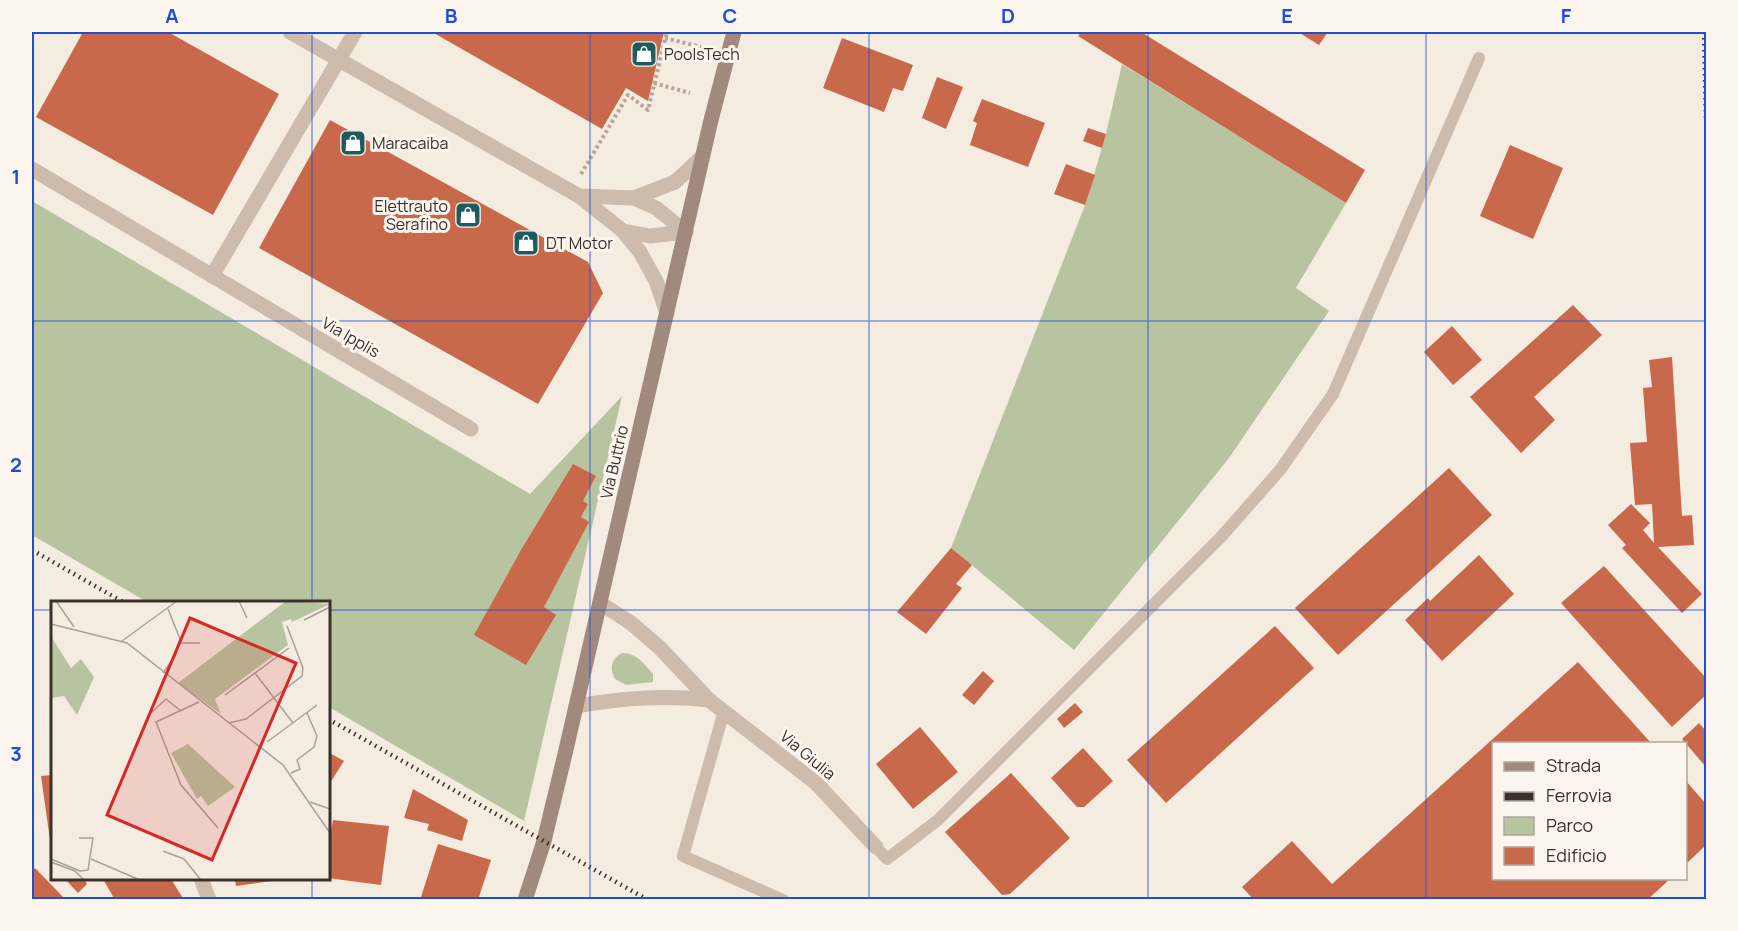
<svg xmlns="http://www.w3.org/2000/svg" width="1738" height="931" font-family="Manrope,sans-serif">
<rect width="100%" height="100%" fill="#f4ebe1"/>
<g fill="#b8c4a0">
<path d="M1122 64 1346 203 1296 288 1329 311 1229 458 1074 650 951 548 1085 205 1106 134Z"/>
<path d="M32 201 530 494 622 396 524 821 329 707 328 602H147L32 535Z"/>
<path d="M622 653C637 653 644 664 653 674V682L626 685 615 679C609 668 611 659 622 653Z"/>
</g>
<g fill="#c8694b">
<path d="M83 32H168L279 94 213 215 36 117Z"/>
<path d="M432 32H664L648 101 626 88 602 129Z"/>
<path d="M1081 32H1141L1365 170 1346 203 1078 36Z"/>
<path d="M1298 32H1328L1319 45Z"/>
<path d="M842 38 913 65 903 91 893 88 884 112 823 88Z"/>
<path d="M937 77 963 87 946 129 922 118Z"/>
<path d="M982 99 1045 123 1028 167 970 145 977 123 973 121Z"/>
<path d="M330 120 588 262 603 293 538 404 259 248Z"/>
<path d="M1088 128 1106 134 1102 148 1083 141Z"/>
<path d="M1510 145 1563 168 1533 239 1480 216Z"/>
<path d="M1066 164 1095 175 1085 205 1054 194Z"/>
<path d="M1573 305 1602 335 1534 397 1555 420 1521 453 1470 397Z"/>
<path d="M1452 326 1482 360 1453 385 1424 352Z"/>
<path d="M1672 357 1682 516 1692 515 1694 545 1658 547 1702 594 1682 613 1622 548 1626 545 1608 525 1631 504 1650 523 1643 530 1654 543 1652 504 1635 505 1630 443 1647 442 1643 388 1652 387 1649 360Z"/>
<path d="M573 464 596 476 583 501 588 504 581 517 589 522 544 607 556 615 526 665 474 635 521 550Z"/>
<path d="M1449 468 1492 515 1338 655 1295 608Z"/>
<path d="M951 548 972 565 956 584 962 588 926 634 897 612Z"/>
<path d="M1479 555 1514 594 1442 661 1405 620 1428 598 1430 601Z"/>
<path d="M1604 566 1706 678V695L1672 727 1561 603Z"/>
<path d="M1275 626 1314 668 1166 803 1127 760Z"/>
<path d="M1578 662 1652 744H1494V878L1670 879 1647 900H1254L1242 887 1292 841 1332 884Z"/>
<path d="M983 671 994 681 974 705 962 695Z"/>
<path d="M1075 703 1083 712 1064 728 1057 719Z"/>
<path d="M1699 723 1706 731V767L1682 739Z"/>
<path d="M920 727 958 772 913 809 876 764Z"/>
<path d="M1083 748 1113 781 1084 807H1077L1051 778Z"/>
<path d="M328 752 344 761 330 783 328 782Z"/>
<path d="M1011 773 1070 838 1010 894 1002 895 945 832Z"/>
<path d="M52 775V840H50L41 776Z"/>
<path d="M1686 781 1706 804V845L1686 864Z"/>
<path d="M413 789 468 820 462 841 427 830 429 824 404 818Z"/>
<path d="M333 820 389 826 381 885 328 878V848Z"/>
<path d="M438 844 491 860 478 900H428L421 897Z"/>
<path d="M35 868 66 900H32V871Z"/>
<path d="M65 879H84L87 884 78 893Z"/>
<path d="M103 879H171L184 900H115Z"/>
<path d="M235 879H278V880L236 886Z"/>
</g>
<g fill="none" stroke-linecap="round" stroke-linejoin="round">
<g stroke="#b9a596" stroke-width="4" stroke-dasharray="3 3" stroke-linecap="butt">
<path d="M665 38 701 47"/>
<path d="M654 83 690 93"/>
<path d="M581 174 628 95 648 110 667 32"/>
</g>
<g stroke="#cdbbac" stroke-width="12">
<path d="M724 711 683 856 783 900"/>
<path d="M876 847 887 859 938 820 1221 537 1280 470 1333 394 1479 58"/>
</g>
<g stroke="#cdbbac" stroke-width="15">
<path d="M290 32 579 196 623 231 640 252 656 281 667 313"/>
<path d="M32 169 471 429"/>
<path d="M579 196 634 198 656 208 686 232"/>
<path d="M634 198 675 182 702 157"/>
<path d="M623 231 650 236 686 232"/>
<path d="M212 276 355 32"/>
<path d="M600 603 631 623 660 648 709 700 816 783 876 847"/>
<path d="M576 706C623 698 663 695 709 700"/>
<path d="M201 878 209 900"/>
</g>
<path stroke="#a18a7d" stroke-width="15" d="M525 900 544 841 565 754 711 120 734 32"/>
<g stroke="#3b302b" stroke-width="4.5" stroke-dasharray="1.5 4.5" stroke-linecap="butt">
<path d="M1704 32 1706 121"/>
<path d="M32 550 123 602"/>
<path d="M328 719 648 900"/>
</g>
</g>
<path fill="none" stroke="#1d4ed8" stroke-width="1.5" stroke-opacity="0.55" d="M312 32V602M590 32V900M869 32V900M1148 32V900M1426 32V900M32 321H1706M32 610H52M328 610H1706M312 878V900"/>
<defs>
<g id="shop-square" transform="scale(1.35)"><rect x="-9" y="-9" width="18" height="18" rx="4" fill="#1f5a5e" stroke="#fbf5ee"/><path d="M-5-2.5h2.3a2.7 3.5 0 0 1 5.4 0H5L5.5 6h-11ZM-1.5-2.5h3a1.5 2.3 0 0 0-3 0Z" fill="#fff"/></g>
</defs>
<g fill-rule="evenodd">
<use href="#shop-square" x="644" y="54"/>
<use href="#shop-square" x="353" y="143"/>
<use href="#shop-square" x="468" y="215"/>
<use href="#shop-square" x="526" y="243"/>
</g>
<g text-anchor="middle" stroke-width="6" stroke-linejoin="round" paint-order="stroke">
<g font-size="16" fill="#3b302b" stroke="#fbf5ee" text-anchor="start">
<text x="664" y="60">PoolsTech</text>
<text x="372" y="149">Maracaiba</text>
<text x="448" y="212" text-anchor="end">Elettrauto<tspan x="448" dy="18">Serafino</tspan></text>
<text x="546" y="249">DT Motor</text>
</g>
<g font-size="16" fill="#3b302b" stroke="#fbf5ee">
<text transform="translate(351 337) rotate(30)" y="6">Via Ipplis</text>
<text transform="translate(614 462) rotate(-77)" y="6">Via Buttrio</text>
<text transform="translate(808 755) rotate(40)" y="6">Via Giulia</text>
</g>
</g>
<g transform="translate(51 601)">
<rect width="279" height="279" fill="#f4ebe1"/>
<path d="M235 0 279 3 241 21 240 18 231 21 237 44 164 98 170 113 127 82ZM1 37 20 67 30 58 43 76 26 114 13 95 0 97ZM137 143 184 186 157 205 150 195 146 198 120 152Z" fill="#b8c4a0"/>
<path fill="none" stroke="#aaa098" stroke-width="1.5" d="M5 0 23 26M188 0 196 17M253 19 279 6M0 23 76 42 232 164 279 232M71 40 126 0M128 42H149M112 72 124 55 129 38 117 8M204 72 242 122M174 94 238 47M148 101 105 121 130 184 167 227M99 113 115 98 130 110M178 122 195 118 251 75 252 67 236 25M216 141 266 104M240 172 249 168 246 159 263 146 266 135 256 112M259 201 279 208M112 250 133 258 150 279M0 258 29 270 37 269 42 237H28M40 258 89 279M0 261 24 270 33 279"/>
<path fill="#d62828" fill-opacity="0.15" stroke="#d62828" stroke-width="3" d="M139 17 245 62 161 259 56 214Z"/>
<rect width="279" height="279" fill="none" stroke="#3b302b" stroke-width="3"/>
</g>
<rect width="1738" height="931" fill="none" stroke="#fbf5ee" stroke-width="66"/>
<rect x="1492" y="742" width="195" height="138" fill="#fbf5ee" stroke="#aea6a0" stroke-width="1.5"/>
<rect x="1504" y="762" width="30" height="9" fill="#a18a7d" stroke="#aea6a0" stroke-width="1.5"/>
<text x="1546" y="772" font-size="18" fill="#3b302b">Strada</text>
<rect x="1504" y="792" width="30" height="9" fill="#3b302b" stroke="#aea6a0" stroke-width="1.5"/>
<text x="1546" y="802" font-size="18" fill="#3b302b">Ferrovia</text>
<rect x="1504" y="817" width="30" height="18" fill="#b8c4a0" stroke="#aea6a0" stroke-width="1.5"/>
<text x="1546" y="832" font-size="18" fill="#3b302b">Parco</text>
<rect x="1504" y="847" width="30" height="18" fill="#c8694b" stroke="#aea6a0" stroke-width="1.5"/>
<text x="1546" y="862" font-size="18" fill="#3b302b">Edificio</text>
<rect x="33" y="33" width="1672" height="865" fill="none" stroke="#1d4ed8" stroke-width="2"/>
<g font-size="20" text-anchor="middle" font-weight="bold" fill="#1d4ed8">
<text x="172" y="23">A</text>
<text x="451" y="23">B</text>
<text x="730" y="23">C</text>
<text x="1008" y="23">D</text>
<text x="1287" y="23">E</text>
<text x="1566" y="23">F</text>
<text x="16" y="184">1</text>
<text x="16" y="472">2</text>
<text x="16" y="761">3</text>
</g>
</svg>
